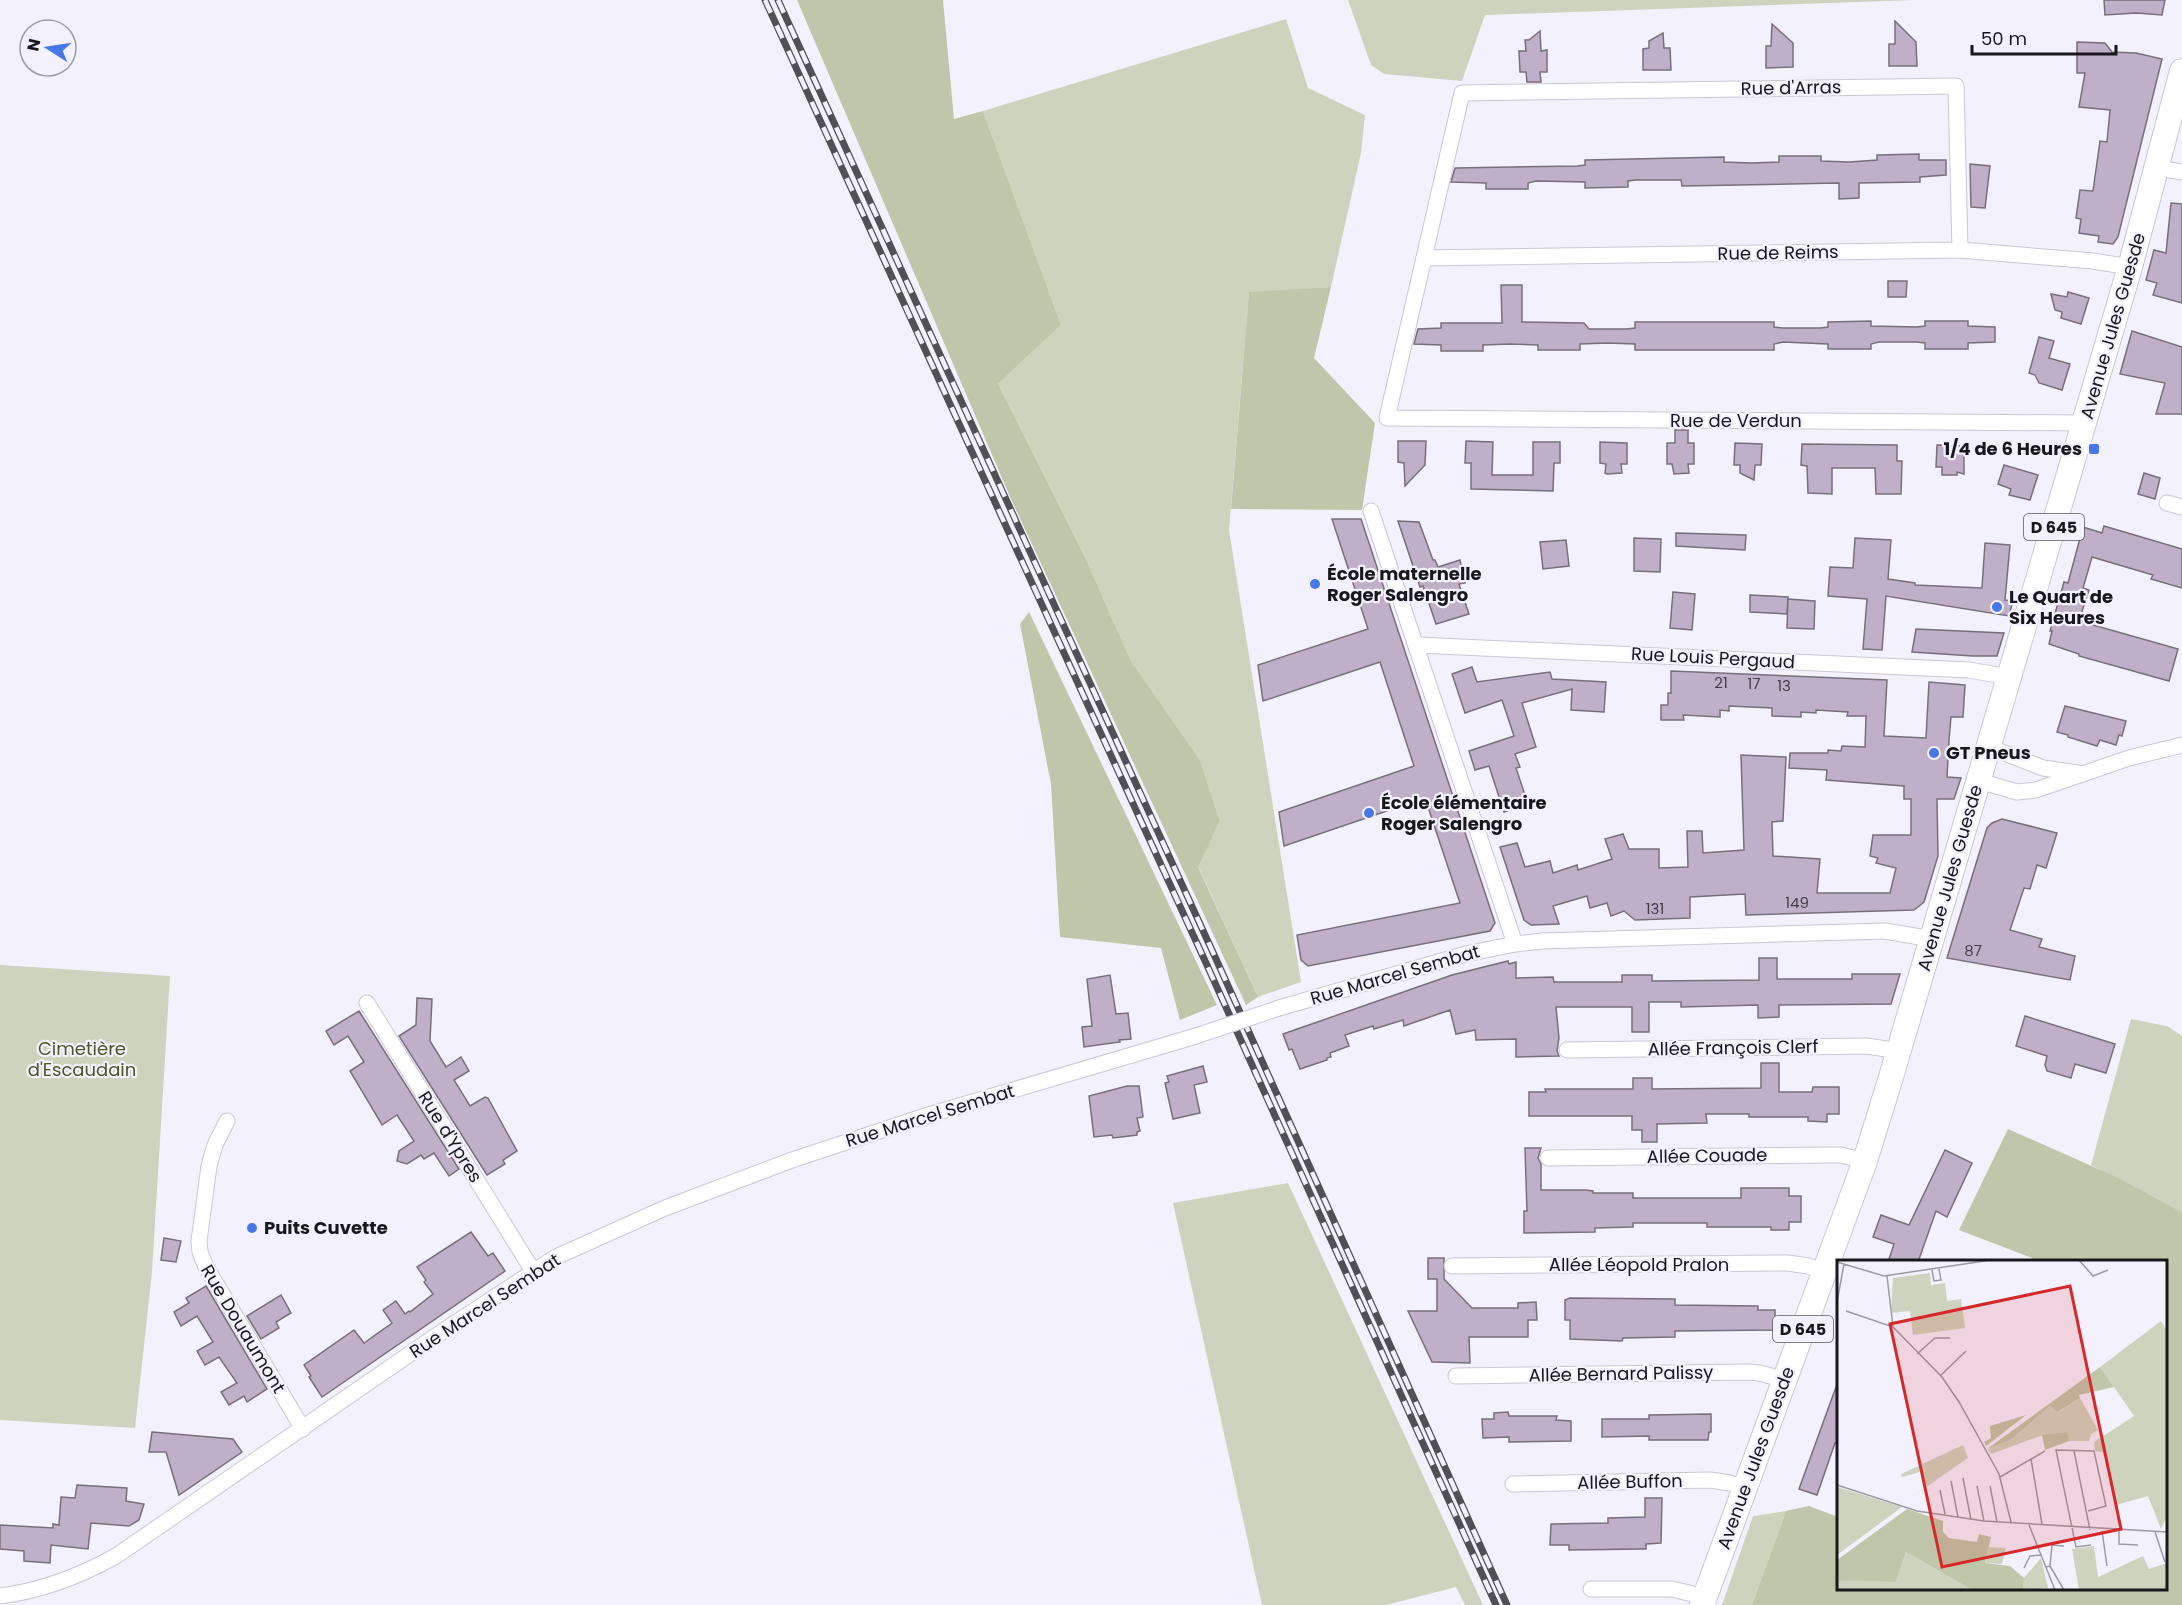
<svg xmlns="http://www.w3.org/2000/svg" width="2182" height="1605" font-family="Poppins,sans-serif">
<rect width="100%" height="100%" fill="#f4f1fe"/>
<g fill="#ced3be">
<path d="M1348 0H1916L1485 15 1462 81 1384 74 1371 65Z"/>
<path d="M1286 19 1308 88 1365 115 1361 153 1331 287 1249 293 1229 530 1301 982 1258 997 1198 866 1220 821 1200 760 1131 661 1084 555 998 384 1061 325 983 111Z"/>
<path d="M0 965 170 976 152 1272 135 1428 0 1420Z"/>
<path d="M2131 1019 2167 1026 2182 1036V1212L2091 1165Z"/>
<path d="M1288 1183 1483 1605H1465L1456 1587 1386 1605H1262L1173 1203Z"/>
<path d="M1786 1511 1752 1605H1722L1753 1516Z"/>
</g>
<g fill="#bfc6a9">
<path d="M797 0H943L954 119 983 111 1061 325 998 384 1084 555 1131 661 1200 760 1220 821 1198 867 1258 997 1246 1005 1011 499Z"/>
<path d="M1331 287 1314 358 1375 423 1362 510 1231 509 1249 292Z"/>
<path d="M1029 612 1217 1005 1180 1020 1161 948 1060 937 1051 784 1020 624Z"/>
<path d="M2008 1129 2112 1175 2182 1212V1605H1752L1786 1511 1809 1506 1838 1517V1588H2166V1262L2031 1261 2032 1258 1959 1230Z"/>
</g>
<g fill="#c0afc8" stroke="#77707b" stroke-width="1.5">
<path d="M2104 0H2165L2162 15 2136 13 2105 15Z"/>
<path d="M1895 21 1916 42 1917 66H1889V44H1895Z"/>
<path d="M1772 24 1793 43V67L1766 68V46H1771Z"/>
<path d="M1540 31 1541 51 1547 50V72H1540L1541 82H1527L1526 72H1520L1519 51H1526L1525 40H1529Z"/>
<path d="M1663 33 1664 48H1670L1671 70H1643V49L1649 48V41Z"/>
<path d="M2077 42 2105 43 2112 52 2136 53 2162 59 2118 237 2113 244 2098 242 2099 236 2079 233 2081 219 2076 218 2080 190 2093 191 2100 141 2107 142 2110 110 2079 107 2085 73H2077Z"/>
<path d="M1919 154V160H1946V175L1920 177V182L1859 183V198L1839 199V183L1682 186 1681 180H1636L1628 181V187L1585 188V182L1536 181 1528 183V189H1486V183L1451 182 1455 168 1577 166 1585 165V160L1724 157V162L1751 163 1779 162V156H1821V161L1849 162 1877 160V155Z"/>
<path d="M1970 164 1990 166 1985 208 1971 207Z"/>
<path d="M2171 203 2182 204V303L2153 295 2157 283 2146 280 2154 250 2166 253Z"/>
<path d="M1888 281H1907L1906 297H1888Z"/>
<path d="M1501 285H1522V322L1584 323 1589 329H1626L1635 328V322H1774V327L1783 328H1820L1828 327V322L1871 321V326L1917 327 1925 326V321H1968V326L1995 327V342L1968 343V349H1925V343L1916 342H1879L1871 344V349H1828V344L1783 342 1774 344V350H1635V344L1607 343 1580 344V350H1538V345L1510 344 1483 345V351H1441V345L1414 344 1418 329 1441 328V323H1502Z"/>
<path d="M2068 292 2089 298 2081 324 2061 318 2062 312 2055 310 2051 294 2067 297Z"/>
<path d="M2132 331 2182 347V414H2156L2165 383 2120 374Z"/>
<path d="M2039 337 2054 341 2049 358 2070 364 2062 390 2039 383 2035 375 2029 373Z"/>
<path d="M1675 430H1688V443H1694V464H1688L1689 473 1674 474 1672 464H1667V443H1675Z"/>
<path d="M1398 441H1426L1425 465 1405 486 1404 463 1398 462Z"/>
<path d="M1466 441 1493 442 1492 475H1533V442H1560V463H1554L1553 491 1471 489V463H1465Z"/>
<path d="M1600 442 1627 443V464H1621L1622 473 1607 474 1605 473 1606 464 1600 463Z"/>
<path d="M1735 443 1762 444 1761 465H1755L1754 480 1740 473V465H1734Z"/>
<path d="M1802 444 1897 445V461H1902L1901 494H1876L1875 468H1832V494L1808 493 1807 466 1801 465Z"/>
<path d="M1937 445 1964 446V474L1957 472V475H1942V467H1936Z"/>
<path d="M2004 465 2038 475 2030 500 2009 495 2011 489 1998 484Z"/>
<path d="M2144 473 2160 478 2155 499 2138 494Z"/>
<path d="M1332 519H1361L1495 923 1490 931 1308 966 1301 960 1297 935 1460 903 1425 798 1284 846 1279 812 1414 766 1380 662 1263 701 1258 665 1368 629Z"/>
<path d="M1398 521 1419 522 1433 560H1435L1438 567 1460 560 1465 583 1459 584 1469 614 1436 624 1423 586 1420 587Z"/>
<path d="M2104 526 2182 549V588L2151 579 2153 575 2092 557 2083 588 2089 590 2079 621 2178 649 2169 681 2079 656V654L2049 644 2052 631H2050L2064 582 2068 583 2083 527 2102 533Z"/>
<path d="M1676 533 1746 535 1745 550 1676 546Z"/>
<path d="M1634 538 1661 539 1660 572 1634 571Z"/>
<path d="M1855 538 1891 540 1888 579 1915 583V585L1982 588 1985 543 2010 545 2005 600 2013 601 2009 616 1886 596 1882 650 1863 649 1867 599 1828 596 1830 567 1853 568Z"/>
<path d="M1566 540 1569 566 1543 569 1540 542Z"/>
<path d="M1673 592 1695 594 1692 630 1670 628Z"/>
<path d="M1750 595 1788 597 1787 614 1750 612Z"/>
<path d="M1788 599 1815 601 1814 629 1787 628Z"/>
<path d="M1916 629 2004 633 1997 656H1973L1912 652Z"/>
<path d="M1472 667 1477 682 1550 672 1552 679 1606 682 1604 712 1571 710 1572 689 1522 703 1536 747 1515 754 1520 767 1516 768 1528 804 1504 812 1489 766 1475 770 1469 751 1514 736 1502 700 1465 713 1452 674Z"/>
<path d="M1671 671 1887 680 1884 736 1926 738 1929 682 1965 685 1963 717H1951L1949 740 1947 777 1961 778 1954 799H1937L1938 856 1924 902 1914 910 1746 915 1745 894 1690 897V918L1635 920 1624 911 1611 916 1607 903 1590 908 1587 896 1553 906 1559 924 1531 925 1524 920 1500 847 1517 843 1525 867 1550 861 1553 873 1577 865 1578 870 1612 859 1605 839 1623 834 1629 849H1659V868L1688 867 1687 831H1702L1703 853 1744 850 1741 755 1786 757 1783 821 1772 822 1773 856 1820 859 1817 893H1890L1896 868 1876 863 1878 858 1870 856 1873 835H1911V799H1904V786L1826 780 1827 770 1789 768 1790 753H1828V750L1841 751 1842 746 1865 747 1866 716H1847L1848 712 1816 710V713L1801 712V717L1772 716V708L1729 706V711L1720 710V717L1683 715 1684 720H1661V705H1668V693H1671Z"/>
<path d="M2065 706 2126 721 2122 736 2119 735 2116 745 2100 740 2097 746 2068 737V735L2057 732Z"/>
<path d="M2002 819 2057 833 2046 868 2037 865 2030 889 2024 888 2010 930 2042 939 2039 947 2075 956 2070 980 1947 958 1987 828 1992 823Z"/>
<path d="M1759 958H1777V979H1852V974H1900L1891 1004 1779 1005V1017L1758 1018V1005L1681 1007V1002H1649V1032H1632V1007H1556L1559 1038 1557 1051 1559 1056 1516 1057V1039L1476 1040 1475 1030 1456 1034 1450 1010 1404 1026 1403 1020 1374 1029 1373 1026 1345 1035 1349 1046 1330 1053 1331 1057 1327 1058V1060L1300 1069 1292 1049 1289 1050 1283 1034 1452 975 1508 961 1509 964 1516 962V978L1553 977 1554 982H1622V975H1652V981L1759 980Z"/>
<path d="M1110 975 1116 1014 1128 1013 1131 1039 1119 1040 1120 1042 1084 1047 1082 1027 1092 1026 1087 979Z"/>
<path d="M417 998 432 999 430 1041 446 1067 461 1057 469 1071 454 1080 470 1106 485 1097 488 1098 517 1151 503 1160 505 1164 487 1175 399 1036 416 1025Z"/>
<path d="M359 1011 459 1169 449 1176 434 1153 424 1159 421 1155 407 1164 397 1161 399 1151 414 1141 397 1115 382 1125 381 1123 350 1071 364 1062 348 1036 334 1045 326 1031Z"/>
<path d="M2025 1016 2115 1044 2106 1073 2075 1064 2071 1078 2047 1071 2045 1065 2047 1056 2016 1046Z"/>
<path d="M1761 1063H1779V1092H1812L1813 1087H1839V1114H1827V1122L1808 1121V1117H1749V1114H1706L1707 1123 1657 1124V1142H1642V1130H1632V1116H1529V1092H1546L1545 1089H1633V1078H1652V1089L1761 1088Z"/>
<path d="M1203 1066 1207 1082 1194 1085 1200 1113 1173 1119 1165 1083 1169 1082 1167 1076Z"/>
<path d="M1127 1086H1139L1143 1117 1137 1118 1140 1131 1137 1132V1135L1113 1138 1112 1135 1094 1137 1089 1096Z"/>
<path d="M1525 1148H1541L1538 1158 1541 1164V1190H1585L1593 1191V1193H1633V1198H1741V1188H1789V1196H1801V1222H1789V1230H1771V1227H1707V1223H1633V1227L1595 1228V1232L1524 1233V1211H1527Z"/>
<path d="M1945 1150 1972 1163 1947 1217 1936 1211 1918 1262H1888L1894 1244 1873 1237 1881 1215 1909 1225Z"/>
<path d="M471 1232 488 1256 493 1253 505 1271 322 1397 309 1377 311 1376 304 1365 354 1330 364 1343 392 1323 383 1310 396 1301 405 1314 409 1311 410 1312 433 1294 424 1282 426 1280 417 1267Z"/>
<path d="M164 1238 181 1241 176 1262 161 1260Z"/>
<path d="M1428 1258H1444V1279L1472 1308H1518V1303L1536 1302 1537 1320H1528V1337H1469L1470 1363 1432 1362 1408 1311H1437V1279H1428Z"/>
<path d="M206 1286 267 1389 247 1402 244 1396 229 1405 221 1392 237 1383 219 1357 205 1365 197 1351 213 1342 197 1316 181 1326 174 1312 189 1303 186 1298Z"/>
<path d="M281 1295 291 1313 276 1322 279 1328 261 1339 247 1316Z"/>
<path d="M1570 1298 1675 1299V1305L1758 1306V1310H1775V1330L1675 1331V1337L1623 1338 1622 1341 1570 1339V1320H1565V1300Z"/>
<path d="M1836 1387H1839V1444L1835 1443 1817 1495 1799 1489Z"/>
<path d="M1508 1412 1509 1416H1557L1556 1420 1571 1421V1441L1509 1442V1437L1483 1438 1482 1419H1494V1413Z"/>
<path d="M1711 1414V1432H1709L1708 1440H1649V1436L1602 1437V1419H1649V1415Z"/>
<path d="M152 1432 233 1439 242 1452 179 1495 166 1452H149Z"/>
<path d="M77 1485 127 1488 126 1501 144 1504 139 1520 129 1526 91 1523 88 1549 51 1545 50 1563 24 1561V1551L0 1549V1525L53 1528V1524L59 1525 61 1497 75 1498Z"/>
<path d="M1645 1498H1662L1661 1543 1646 1544V1549H1642L1569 1550V1545H1550L1551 1524 1608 1523V1518L1645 1517Z"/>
</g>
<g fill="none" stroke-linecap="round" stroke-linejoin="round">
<g stroke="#cac7d4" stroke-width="17">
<g id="minor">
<path d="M2158 168 2182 172"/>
<path d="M1960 250 1956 86 1462 93 1387 418 2085 423"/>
<path d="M1424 258 1960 250 2093 261 2130 267"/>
<path d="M2167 503 2182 507"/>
<path d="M1371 511 1515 944"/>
<path d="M1417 645 1969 670 2009 677"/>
<path d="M1989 747 2043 768 2078 773"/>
<path d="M1979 781 2017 792 2036 790 2129 758 2182 745"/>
<path d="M367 1003 533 1271"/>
<path d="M1279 1008 1466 954 1515 944 1542 941 1885 931 1932 939"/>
<path d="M1567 1050 1867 1046 1899 1051"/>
<path d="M227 1121 215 1145 209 1166 199 1241 200 1252 206 1267 303 1429"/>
<path d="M1548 1158 1831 1155H1841L1865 1161"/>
<path d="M1452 1266 1788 1263 1808 1266 1824 1271"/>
<path d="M1456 1376 1748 1372 1760 1373 1785 1380"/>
<path d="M1513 1484 1710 1480 1730 1483 1745 1488"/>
<path d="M1591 1589H1672L1705 1597"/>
<path d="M0 1596C41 1591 80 1576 116 1556L449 1327 556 1257 665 1208 792 1160 922 1117 1196 1036"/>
</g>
</g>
<g stroke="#cac7d4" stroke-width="26">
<path id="primary" d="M1702 1605 1865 1161 1891 1077 2130 267 2182 71"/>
</g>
<use href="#minor" stroke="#fff" stroke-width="15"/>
<use href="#primary" stroke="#fff" stroke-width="24"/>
<g stroke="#525057" stroke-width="7">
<g id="rail">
<path d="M765 0 1206 963 1496 1605"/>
<path d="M778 0 1216 959 1507 1605"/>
</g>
</g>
<use href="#rail" stroke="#f4f1fe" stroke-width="4.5" stroke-dasharray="14" stroke-linecap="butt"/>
<g stroke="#cac7d4" stroke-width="17" stroke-linecap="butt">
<path id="minor-bridge" d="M1196 1036 1279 1008"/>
</g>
<use href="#minor-bridge" stroke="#fff" stroke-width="15"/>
</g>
<g fill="#4877e9" stroke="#f4f1fe" stroke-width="2">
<rect x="2088" y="443" width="12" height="12" rx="3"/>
<circle cx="1315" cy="584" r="6"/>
<circle cx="1997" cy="607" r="6"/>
<circle cx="1934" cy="753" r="6"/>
<circle cx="1369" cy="813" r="6"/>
<circle cx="252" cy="1228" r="6"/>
</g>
<g text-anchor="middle" stroke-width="4.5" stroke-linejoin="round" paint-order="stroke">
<g font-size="15" fill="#423d47">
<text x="1721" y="688">21</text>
<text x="1754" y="689">17</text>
<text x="1784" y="691">13</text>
<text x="1797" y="908">149</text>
<text x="1655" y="914">131</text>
<text x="1973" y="956">87</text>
</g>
<g fill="#f4f1fe" stroke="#5a5860" stroke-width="1.5">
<rect x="2024" y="514" width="60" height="26" rx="4.5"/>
<rect x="1773" y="1316" width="60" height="26" rx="4.5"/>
</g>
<g font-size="16" font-weight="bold" fill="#18171c">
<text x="2054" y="533">D 645</text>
<text x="1803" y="1335">D 645</text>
</g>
<g font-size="18" fill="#18171c" stroke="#f4f1fe">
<text transform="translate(1791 88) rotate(-1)" y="6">Rue d'Arras</text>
<text transform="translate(1778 253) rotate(-1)" y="6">Rue de Reims</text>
<text transform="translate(2113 326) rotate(-74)" y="6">Avenue Jules Guesde</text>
<text x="1736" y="427">Rue de Verdun</text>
<text transform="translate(1713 658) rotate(3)" y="6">Rue Louis Pergaud</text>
<text transform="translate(1950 878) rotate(-74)" y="6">Avenue Jules Guesde</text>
<text transform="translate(1395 975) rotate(-16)" y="6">Rue Marcel Sembat</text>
<text transform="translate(1733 1048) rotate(-1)" y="6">Allée François Clerf</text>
<text transform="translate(930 1116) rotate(-17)" y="6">Rue Marcel Sembat</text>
<text transform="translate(450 1137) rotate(58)" y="6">Rue d'Ypres</text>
<text transform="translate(1707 1156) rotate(-1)" y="6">Allée Couade</text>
<text x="1639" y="1271">Allée Léopold Pralon</text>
<text transform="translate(485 1306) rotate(-33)" y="6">Rue Marcel Sembat</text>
<text transform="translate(243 1329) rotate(59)" y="6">Rue Douaumont</text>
<text transform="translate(1621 1374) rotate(-1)" y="6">Allée Bernard Palissy</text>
<text transform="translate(1756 1458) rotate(-70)" y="6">Avenue Jules Guesde</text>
<text transform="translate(1630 1482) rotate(-1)" y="6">Allée Buffon</text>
</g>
<g font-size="18" font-weight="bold" fill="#18171c" stroke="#f4f1fe" text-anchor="start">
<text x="2082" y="455" text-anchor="end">1/4 de 6 Heures</text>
<text x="1327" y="580">École maternelle<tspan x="1327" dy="21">Roger Salengro</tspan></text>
<text x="2009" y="603">Le Quart de<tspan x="2009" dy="21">Six Heures</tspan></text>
<text x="1946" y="759">GT Pneus</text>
<text x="1381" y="809">École élémentaire<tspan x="1381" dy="21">Roger Salengro</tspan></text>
<text x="264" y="1234">Puits Cuvette</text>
</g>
<g font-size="18" fill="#4d5525" stroke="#f4f1fe">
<text x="82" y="1055">Cimetière<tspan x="82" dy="21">d'Escaudain</tspan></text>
</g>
</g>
<g transform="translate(1837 1260)">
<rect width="330" height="330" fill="#f4f1fe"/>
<path d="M93 13 94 25 108 23 110 41 124 39 128 68 76 75 73 51 54 53 56 18ZM324 61 330 71V256L324 269 311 236 279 245 266 192 258 191 257 182 297 156 263 107ZM243 138 261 170 254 174 252 181H232L229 172 203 176 154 194 151 190 164 180 176 178 213 146 222 152ZM126 185 131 198 66 243 90 226 83 212 65 217 64 214ZM0 227 65 247 0 295ZM257 286 261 317 306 296 312 309 330 303V330H242L235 289ZM152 287 169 288 165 304 148 303ZM69 292 135 330 0 329V321L59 322ZM204 298 211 328 186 330 187 318Z" fill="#ced3be"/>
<path d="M263 107 277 127 242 135 243 138 221 152 213 146 176 178 150 189ZM189 155 149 186 147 182 154 178 153 166ZM230 172 232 181 208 190 205 175ZM70 249 106 261V272L112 278 140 282 142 274 154 277 148 303 173 306 187 318 186 330H135L69 292 59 322 0 321V300Z" fill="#bfc6a9"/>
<path fill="none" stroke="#9c9aa4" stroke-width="1.5" d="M242 0 256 16 271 10M0 2 47 16 154 0M95 10 97 21 104 20 102 9M50 16 56 67 105 117 122 142 162 214 174 262M0 42 7 4M9 51 56 67M80 94 98 78H113M103 116 129 91M237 191 253 270M194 199 205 264M163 217 208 191M126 218 134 260M114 221 121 257M0 225 80 251 147 261 330 272M140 226 147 261M153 226 160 262M103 230 108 254M251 251 269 246 257 191 219 190 239 287 254 285M192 265 218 330M265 271 270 306M282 271V284L301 285M318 272 328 302M213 306 227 330M209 307 213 306 215 285 227 286M187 308 193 296 205 295"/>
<path fill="#d62828" fill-opacity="0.15" stroke="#d62828" stroke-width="3" d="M233 26 284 269 105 307 53 64Z"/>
<rect width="330" height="330" fill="none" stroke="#18171c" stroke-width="3"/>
</g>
<g transform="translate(48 48) rotate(282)"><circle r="28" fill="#f4f1fe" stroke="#9c9aa4" stroke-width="1.5"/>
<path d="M0-4.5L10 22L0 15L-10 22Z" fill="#4877e9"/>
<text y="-9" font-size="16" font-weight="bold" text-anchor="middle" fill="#18171c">N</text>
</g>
<path d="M1972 45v9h144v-9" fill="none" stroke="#18171c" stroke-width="3"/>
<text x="1981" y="45" font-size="18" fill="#18171c" stroke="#f4f1fe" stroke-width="4.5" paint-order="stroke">50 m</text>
</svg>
